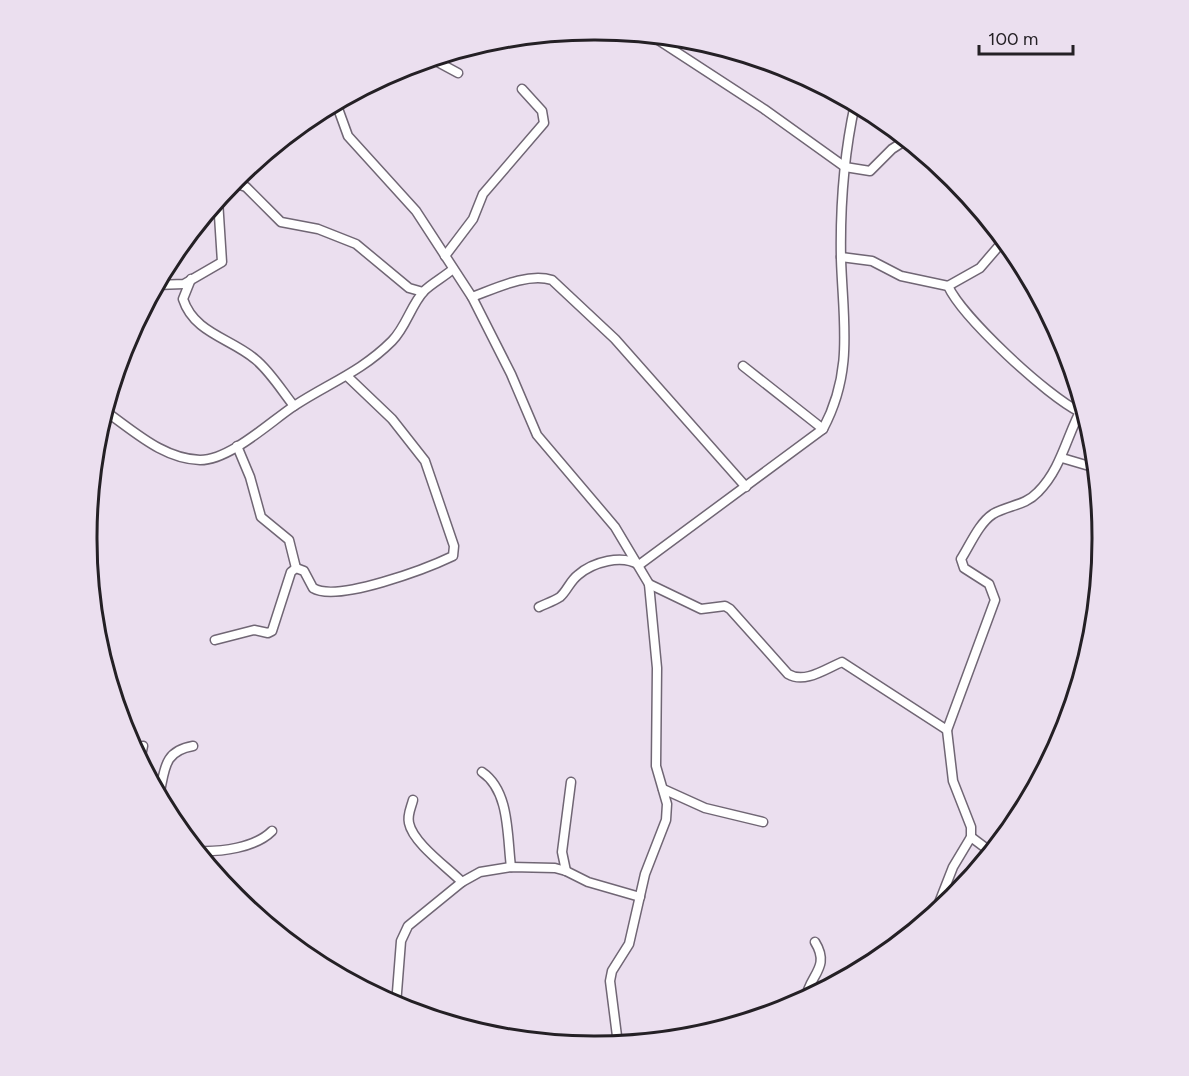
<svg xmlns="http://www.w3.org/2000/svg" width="1189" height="1076" font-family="Figtree,sans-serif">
<rect width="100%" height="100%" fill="#ebdfef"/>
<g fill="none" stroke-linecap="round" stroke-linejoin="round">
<g stroke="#706674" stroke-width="11">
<g id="minor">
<path d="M652 36 764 109 845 167 870 171 892 149 906 140"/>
<path d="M432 59 458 73"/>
<path d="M336 103 348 136 416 211 472 297 511 374 537 435 615 527 649 584 657 668 656 766 667 804 666 820 645 874 629 944 612 971 610 981 618 1044"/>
<path d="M232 182 246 187 281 222 318 229 356 244 409 288 423 292"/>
<path d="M445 256 473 219 483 194 544 123 542 111 522 89"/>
<path d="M841 257 872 261 901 276 948 286C963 318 1047 396 1080 412"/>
<path d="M191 279 183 299C194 333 230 338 255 359 270 371 282 391 294 406"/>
<path d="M156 285 184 284 222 262 218 200"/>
<path d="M948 286 980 268 1004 240"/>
<path d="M472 297C494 289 528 272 552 280L615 339 746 487"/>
<path d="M743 366 823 429"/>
<path d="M105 411C134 431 163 459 200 460 230 460 270 422 294 406 329 383 361 372 392 341 406 327 411 305 424 291 432 283 444 277 453 269"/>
<path d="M237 446 250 477 261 517 289 540 296 568"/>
<path d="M1062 458 1096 468"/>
<path d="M649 584 701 609 725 606 730 609 788 674C805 684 825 669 842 662L947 730"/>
<path d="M539 607C545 604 554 601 560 597 567 591 570 581 578 575 593 562 622 554 639 565L823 429C854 371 843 321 841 259 840 207 844 154 855 104"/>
<path d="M215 640 254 630 268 633 272 631 291 572 296 568 304 571 313 588C337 603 428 568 453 556L454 546 425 461 392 419 348 377"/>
<path d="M140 761 143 746"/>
<path d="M482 772C510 791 507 836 511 867"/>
<path d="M663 789 705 808 763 822"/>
<path d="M159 796C165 770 163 751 193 746"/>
<path d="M413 800C411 808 407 815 409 823 413 843 447 867 462 882"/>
<path d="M971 837 991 852"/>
<path d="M197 851C221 852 255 848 272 831"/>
<path d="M566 871 562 852 571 782"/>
<path d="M935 913 953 867 971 837V827L953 781 947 730 995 600 989 584 964 568 961 559C970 545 979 523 993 514 1008 505 1025 506 1038 492 1062 468 1067 434 1083 406"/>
<path d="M806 998C809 975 831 968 815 942"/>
<path d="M396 1005 401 941 408 926 462 882 480 872 511 867 555 868 566 871 588 882 640 897"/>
</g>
</g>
<use href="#minor" stroke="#fff" stroke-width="8"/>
</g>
<path d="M0 0H1189V1076H0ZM594 40H595A497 497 0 0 1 1092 537V539A497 497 0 0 1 595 1036H594A497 497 0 0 1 97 539V537A497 497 0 0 1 594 40Z" fill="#ebdfef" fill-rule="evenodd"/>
<path fill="none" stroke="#242025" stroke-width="3" d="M594 40H595A497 497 0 0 1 1092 537V539A497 497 0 0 1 595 1036H594A497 497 0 0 1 97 539V537A497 497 0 0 1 594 40Z"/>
<path d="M979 45v9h94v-9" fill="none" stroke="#242025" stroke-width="3"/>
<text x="988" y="45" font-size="18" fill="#242025" stroke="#ebdfef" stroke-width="4.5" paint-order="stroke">100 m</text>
</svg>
